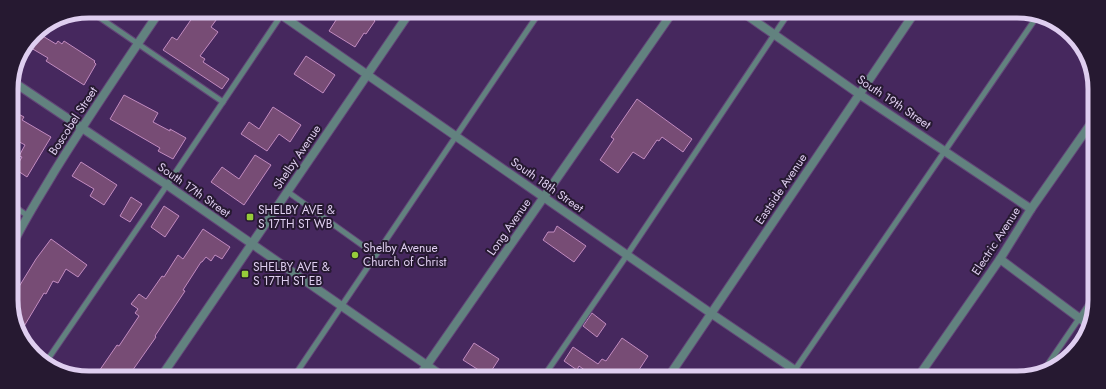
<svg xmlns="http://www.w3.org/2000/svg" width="1106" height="389" font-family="Jost,sans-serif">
<rect width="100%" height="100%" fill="#46285e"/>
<g fill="#774c75" stroke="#c28bc0">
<path d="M197 11 222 12 211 27 218 32 200 56 205 59 203 62 229 79 222 89 163 50 172 37 177 40Z"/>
<path d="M343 12H378L373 19 375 21 366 34 364 33 355 47 329 31 338 17 339 18Z"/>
<path d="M36 32 56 44 58 41 62 44 64 41 95 61 94 62 96 64 84 85 46 61 48 58 26 45Z"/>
<path d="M306 56 335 75 323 93 294 74Z"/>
<path d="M124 95 158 113 153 122 170 131V129L186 138 173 159 158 151 160 148 110 119Z"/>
<path d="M637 99 692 139 683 152 662 137 659 141 657 140 644 159 633 152 618 173 600 160 614 139 611 137Z"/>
<path d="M273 107 301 125 290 142 279 134 267 151 241 134 249 122 259 129Z"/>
<path d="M11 110 24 117 22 120 51 137 27 177 15 169 22 157 19 156 25 145 12 138 11 139Z"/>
<path d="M255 155 271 165 244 205 211 182 222 167 239 179Z"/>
<path d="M81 162 117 185 104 205 90 196 94 189 72 176Z"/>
<path d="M131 197 142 204 130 222 120 216Z"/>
<path d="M164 206 179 216 165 237 151 227Z"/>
<path d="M557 226 586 246 574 262 543 240 548 232H554Z"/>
<path d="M203 229 230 247 222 259 215 255 211 261 206 257 202 262H201L183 290 185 291 155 336 156 337 130 374H97L117 345 119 346 139 316 135 313 138 309 131 304 139 294 146 299 162 276 164 277 178 255 183 259Z"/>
<path d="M51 239 87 265 78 277 66 269 58 283 53 281 46 294 44 293 23 328 17 325 12 315V298L36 259Z"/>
<path d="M592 313 606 324 597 337 583 326Z"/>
<path d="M622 338 648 356 635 376H593L579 366 577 370 564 361 573 347 598 364 602 359 606 361Z"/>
<path d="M474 343 499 359 488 376 463 360Z"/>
</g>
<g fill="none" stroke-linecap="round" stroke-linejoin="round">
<g stroke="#624678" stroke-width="7">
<g id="service">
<path d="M90 11 223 102"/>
<path d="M288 192 376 255"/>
<path d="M12 205 28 216"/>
<path d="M46 362 167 185 282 14"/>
<path d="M1044 370 1091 301"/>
<path d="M295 375 539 13"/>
<path d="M544 376 627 255 788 14"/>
<path d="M790 377 1038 15"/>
</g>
</g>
<g stroke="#624678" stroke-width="10">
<g id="minor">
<path d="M277 12 712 314 805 377"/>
<path d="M745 14 859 94 1031 209"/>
<path d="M12 81 167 185 441 375"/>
<path d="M12 246C24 220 40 196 54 172 88 117 124 64 160 11"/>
<path d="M1000 259 1090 326"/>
<path d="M420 375 672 13"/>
<path d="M669 376 913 15"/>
<path d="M918 377 1000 259 1031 209 1094 119"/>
</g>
</g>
<g stroke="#624678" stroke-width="10">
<path id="tertiary" d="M163 374 410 12"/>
</g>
<use href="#service" stroke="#62827f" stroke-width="5"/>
<use href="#minor" stroke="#62827f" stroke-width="8"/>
<use href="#tertiary" stroke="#62827f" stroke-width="8"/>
</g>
<g fill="#96cc3a" stroke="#261931" stroke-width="1.5">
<rect x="246" y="213" width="8" height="8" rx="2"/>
<circle cx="355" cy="255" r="4"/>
<rect x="241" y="270" width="8" height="8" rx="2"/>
</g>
<g text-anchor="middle" stroke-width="4" stroke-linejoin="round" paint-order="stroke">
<g font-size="12" fill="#dfcef0" stroke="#261931">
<text transform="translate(894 102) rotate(34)" y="4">South 19th Street</text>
<text transform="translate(73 121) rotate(-57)" y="4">Boscobel Street</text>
<text transform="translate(297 157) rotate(-56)" y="4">Shelby Avenue</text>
<text transform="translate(547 185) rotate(35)" y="4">South 18th Street</text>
<text transform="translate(781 189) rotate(-56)" y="4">Eastside Avenue</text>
<text transform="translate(194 190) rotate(35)" y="4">South 17th Street</text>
<text transform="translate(509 227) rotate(-55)" y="4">Long Avenue</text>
<text transform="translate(996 241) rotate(-57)" y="4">Electric Avenue</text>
</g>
<g font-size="12" fill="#dfcef0" stroke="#261931" text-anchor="start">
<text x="258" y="214">SHELBY AVE &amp;<tspan x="258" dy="14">S 17TH ST WB</tspan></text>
<text x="363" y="252">Shelby Avenue<tspan x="363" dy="14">Church of Christ</tspan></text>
<text x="253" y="271">SHELBY AVE &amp;<tspan x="253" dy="14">S 17TH ST EB</tspan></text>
</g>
</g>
<path d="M0 0H1106V389H0ZM89 18H1017A71 71 0 0 1 1088 89V300A71 71 0 0 1 1017 371H89A71 71 0 0 1 18 300V89A71 71 0 0 1 89 18Z" fill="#261931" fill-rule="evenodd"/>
<path fill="none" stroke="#dfcef0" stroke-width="5" d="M89 18H1017A71 71 0 0 1 1088 89V300A71 71 0 0 1 1017 371H89A71 71 0 0 1 18 300V89A71 71 0 0 1 89 18Z"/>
</svg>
